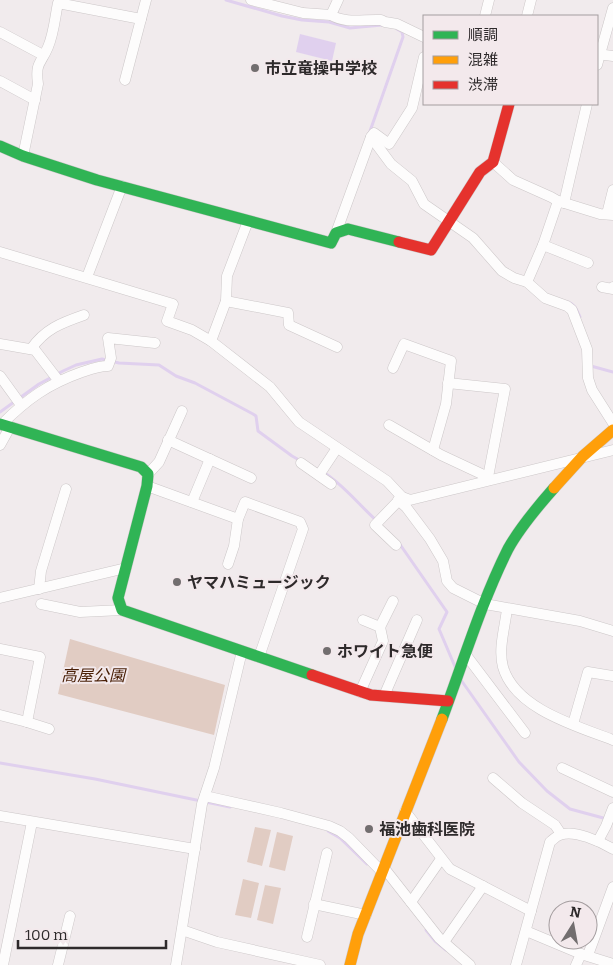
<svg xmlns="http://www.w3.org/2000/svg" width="613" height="965" font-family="Bitter,'Noto Sans JP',serif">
<rect width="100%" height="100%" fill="#f1ebed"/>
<g fill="#e1ccc3">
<path d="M70 639 225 685 214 735 58 694Z"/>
<path d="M255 827 271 830 262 866 247 862Z"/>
<path d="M277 832 293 836 285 871 269 867Z"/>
<path d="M243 879 259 883 251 918 235 915Z"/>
<path d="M265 885 281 888 273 924 257 920Z"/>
</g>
<path fill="#e0d0ee" d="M300 34 336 43 332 61 296 52Z"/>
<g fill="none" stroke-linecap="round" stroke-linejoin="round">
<g stroke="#e0d0ee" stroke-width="3">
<path d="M226 0 282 16 302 20 329 22 350 28 382 25"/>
<path d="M369 134 403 37 402 32 397 29"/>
<path d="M567 302C575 304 577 310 580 317"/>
<path d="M591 366 613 372"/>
<path d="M0 412 39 384 63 371 76 365 102 359 119 363 159 365 176 376 195 383 253 414 256 416 258 431 292 456 301 461"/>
<path d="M323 472C342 483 360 506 377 521"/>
<path d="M399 543 447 612 439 629 456 669"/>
<path d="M461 680 519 762 547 791 570 809 607 819"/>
<path d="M0 763 95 779 230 807"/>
<path d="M328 831 340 838 367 864"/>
<path d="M426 930 435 941 446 950"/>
</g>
<g stroke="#ccc7c8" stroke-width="11">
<g id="street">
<path d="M251 0 303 13 331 15"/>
<path d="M338 0 331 15C346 24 364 19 381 20L385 22 397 24 424 37"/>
<path d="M485 16 489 0"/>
<path d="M527 16 531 0"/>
<path d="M0 32 43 55"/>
<path d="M597 54 613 56"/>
<path d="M597 65 613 8"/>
<path d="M125 80 146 0"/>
<path d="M0 81 35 100"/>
<path d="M371 137 391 164 412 181 424 204 473 238 502 271 514 278 527 282 545 298 567 306 572 310 587 349 588 378 592 390 613 423"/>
<path d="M23 156 38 84C35 62 41 64 48 47 54 33 55 17 58 3L141 19"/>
<path d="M493 162 513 180 551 197 558 201"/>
<path d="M564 203 587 104"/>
<path d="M607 214 613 190"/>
<path d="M248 221 227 276 226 301 211 341 270 387 299 422 387 481 402 497 410 500 613 450"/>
<path d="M336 233 371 137 374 133 389 144 412 108 424 57"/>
<path d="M543 245 588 263"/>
<path d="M0 252 173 304 167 321 192 330 211 341"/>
<path d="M87 277 122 186"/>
<path d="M527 282 543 245 558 201 600 214 613 215"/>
<path d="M602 287 613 289V287"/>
<path d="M226 301 288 313 289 325 337 347"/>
<path d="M0 344 35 350 58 380"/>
<path d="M31 349C45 329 61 323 84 315"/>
<path d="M393 368 404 344 451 361 446 404 433 450"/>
<path d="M0 376 21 405"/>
<path d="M448 383 505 389 488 477 489 480"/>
<path d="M1 425C27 399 48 384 82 372 91 369 99 366 108 366L111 358 108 338 155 343"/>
<path d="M389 425 441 455 488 477"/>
<path d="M168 440 251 478"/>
<path d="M0 445 10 427"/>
<path d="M301 463 331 484"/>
<path d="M148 474 159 462 182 411"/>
<path d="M319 475 337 448"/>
<path d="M147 486 238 519 245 502 300 522 303 529 259 657"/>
<path d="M398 500 406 507 430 539 443 561 447 581 453 588 485 604 580 621 613 631"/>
<path d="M192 502 210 459"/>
<path d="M396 545 375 525 402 497"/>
<path d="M228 564 234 546 238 519"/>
<path d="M39 589 41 571 66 489"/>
<path d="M0 598 126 568"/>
<path d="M41 604 80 612 122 610"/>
<path d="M507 609C505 627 498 649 503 667 515 709 577 726 613 740"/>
<path d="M380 627 393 601"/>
<path d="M0 649 40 657 27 722"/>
<path d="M466 655 525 733"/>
<path d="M360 692 383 641 380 627 363 620"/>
<path d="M384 696 417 620"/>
<path d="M0 715 27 722 49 729"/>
<path d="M573 724 588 672 613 676"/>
<path d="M562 768 613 792"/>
<path d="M493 778 522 803 555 825 561 834"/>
<path d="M205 796 281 813 329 826 340 831 349 838 382 872"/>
<path d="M405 811 450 869 531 911"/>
<path d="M0 816 195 849"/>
<path d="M598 841 606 826 613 808"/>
<path d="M384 868 439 938 470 965"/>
<path d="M411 902 441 859"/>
<path d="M314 904 366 915"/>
<path d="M182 930 217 942 320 965"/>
<path d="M526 931 581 954"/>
<path d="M307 937 327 853"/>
<path d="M444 942 483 886"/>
<path d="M588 955 613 887"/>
<path d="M3 965 32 822"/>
<path d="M58 965 70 916"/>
<path d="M176 965 202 804 214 768 242 651"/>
<path d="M516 965 550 842C553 840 556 836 560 835 574 829 601 842 613 849"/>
<path d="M576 965 581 954 613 964"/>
</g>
</g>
<g stroke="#ccc7c8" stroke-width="12">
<g id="fast">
<path d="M0 146 23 156 97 180 331 243 336 233 348 229 399 242"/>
<path d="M0 424 141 467 148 474 147 486 118 598 122 610 312 675"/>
<path d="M442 719C463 663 481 603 508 549 519 529 539 505 554 488"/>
</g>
</g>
<g stroke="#ccc7c8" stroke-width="12">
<g id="slow">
<path d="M554 488 583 456 613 430"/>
<path d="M350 965 358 934 442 719"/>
</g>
</g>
<g stroke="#ccc7c8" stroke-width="12">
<g id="jam">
<path d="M399 242 431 250 480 172 493 162 509 104"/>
<path d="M312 675 371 695 448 701"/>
</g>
</g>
<use href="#street" stroke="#fdfcfc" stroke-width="10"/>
<use href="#fast" stroke="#30b455" stroke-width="11"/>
<use href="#slow" stroke="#ff9f0a" stroke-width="11"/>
<use href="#jam" stroke="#e5322d" stroke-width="11"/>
</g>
<g fill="#726e6f" stroke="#f3e9ec" stroke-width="2">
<circle cx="255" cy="68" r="5"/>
<circle cx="177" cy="582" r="5"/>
<circle cx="327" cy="651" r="5"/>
<circle cx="369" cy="829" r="5"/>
</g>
<g text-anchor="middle" stroke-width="4" stroke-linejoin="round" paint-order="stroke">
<g font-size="16" font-weight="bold" fill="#2e2a2b" stroke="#f3e9ec" text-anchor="start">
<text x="265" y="74">市立竜操中学校</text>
<text x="187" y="588">ヤマハミュージック</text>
<text x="337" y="657">ホワイト急便</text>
<text x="379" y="835">福池歯科医院</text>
</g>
<g font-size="16" font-style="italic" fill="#4a2007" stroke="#f3e9ec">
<text x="93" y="681">高屋公園</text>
</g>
</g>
<rect x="423" y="15" width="175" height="90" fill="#f3e9ec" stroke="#a49d9f"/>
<rect x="433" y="31" width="25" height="8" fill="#30b455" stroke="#a49d9f"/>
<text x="468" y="40" font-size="15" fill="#2e2a2b">順調</text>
<rect x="433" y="56" width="25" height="8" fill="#ff9f0a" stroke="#a49d9f"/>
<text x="468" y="65" font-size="15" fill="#2e2a2b">混雑</text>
<rect x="433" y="81" width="25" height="8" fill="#e5322d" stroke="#a49d9f"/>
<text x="468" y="90" font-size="15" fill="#2e2a2b">渋滞</text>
<g transform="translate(573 925) rotate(11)"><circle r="24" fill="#f3e9ec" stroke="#a49d9f"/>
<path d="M0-4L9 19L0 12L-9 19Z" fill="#726e6f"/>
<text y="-8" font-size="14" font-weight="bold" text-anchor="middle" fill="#2e2a2b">N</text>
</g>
<path d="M18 940v8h148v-8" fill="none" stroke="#2e2a2b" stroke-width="2.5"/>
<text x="25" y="940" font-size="15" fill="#2e2a2b" stroke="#f3e9ec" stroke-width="4" paint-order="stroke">100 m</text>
</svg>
